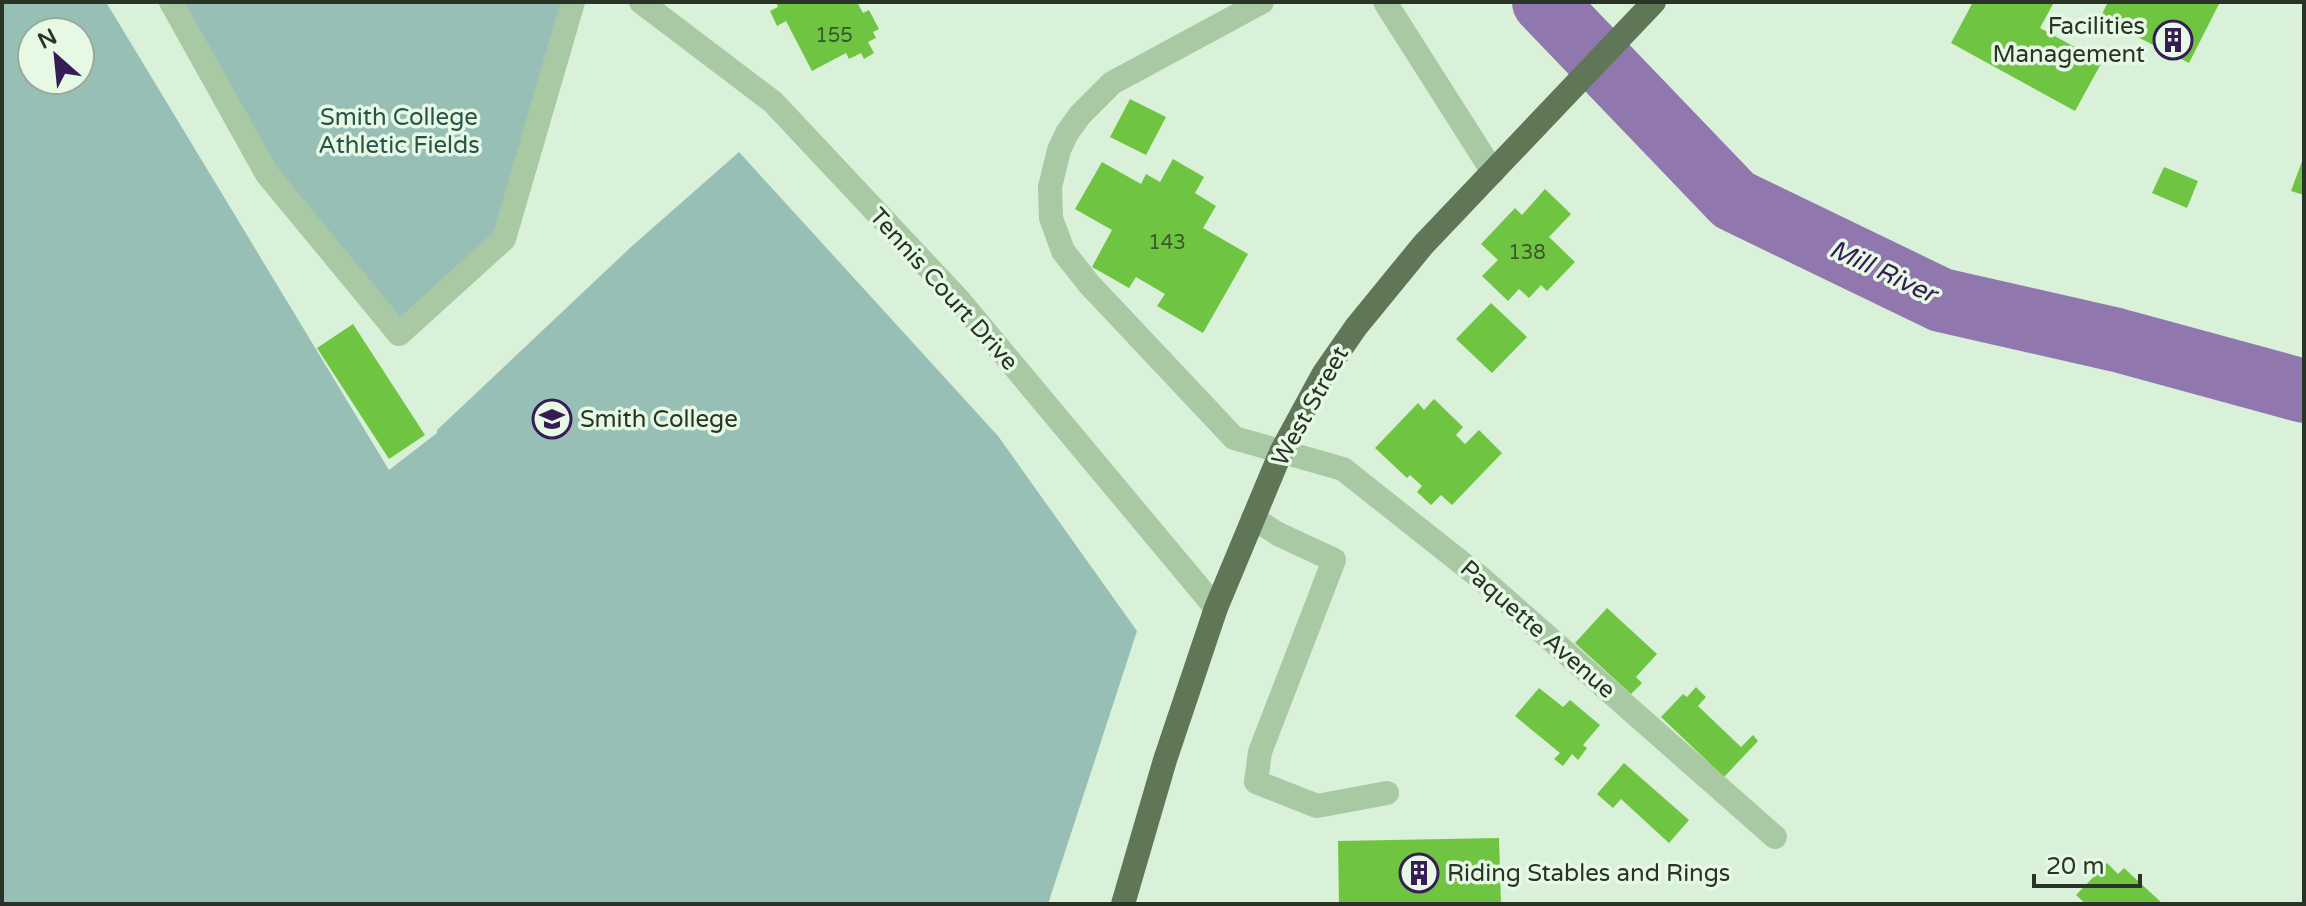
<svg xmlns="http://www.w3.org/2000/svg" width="2306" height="906" font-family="'Varela Round',sans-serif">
<rect width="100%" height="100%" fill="#d9f1d8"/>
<g fill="#98bfb6" fill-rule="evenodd">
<path d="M2 2H106L389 470 437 433V430L631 247 739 152 998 436 1137 631 1048 904H2ZM80 32V80H32V32Z"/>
<path d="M171 2H573L504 239 399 334 267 174Z"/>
</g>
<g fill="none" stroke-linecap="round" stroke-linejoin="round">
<path stroke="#9077ad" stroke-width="64" d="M1544 2 1734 200 1941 300 2117 340 2304 391"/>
</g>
<g fill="#6fc542">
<path d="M776 2H857L863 13 869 10 879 29 873 32 876 38 868 42 874 53 864 59 861 53 849 59 846 53 812 71 786 21 777 26 770 11 778 7Z"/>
<path d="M1973 2H2054L2040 28 2102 62 2075 111 1951 43Z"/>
<path d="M2108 2H2220L2189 63 2100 18Z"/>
<path d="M1130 99 1166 117 1146 155 1110 137Z"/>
<path d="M2304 156V195L2291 191Z"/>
<path d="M1173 159 1204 177 1195 193 1216 206 1203 228 1248 254 1203 333 1157 306 1165 294 1136 277 1129 288 1092 267 1112 230 1075 209 1102 162 1141 184 1146 174 1160 182Z"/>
<path d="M2164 167 2198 181 2187 208 2152 193Z"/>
<path d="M1545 189 1571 214 1549 237 1575 262 1547 291 1541 285 1529 298 1519 289 1508 301 1482 276 1498 260 1481 244 1515 208 1522 215Z"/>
<path d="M1491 303 1527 337 1492 373 1456 339Z"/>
<path d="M353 324 425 435 389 459 317 348Z"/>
<path d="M1434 399 1463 427 1456 435 1465 444 1479 430 1502 453 1452 505 1441 495 1431 505 1417 492 1422 486 1410 475 1407 478 1375 448 1418 403 1424 410Z"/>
<path d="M1607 608 1657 654 1636 677 1642 683 1631 694 1575 643Z"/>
<path d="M1696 687 1706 697 1698 706 1741 747 1753 735 1758 741 1724 777 1661 717 1683 694 1687 697Z"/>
<path d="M1539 688 1563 707 1570 700 1600 725 1583 745 1587 748 1578 760 1572 754 1563 766 1554 759 1560 753 1515 716Z"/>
<path d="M1624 763 1689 820 1669 843 1621 799 1613 808 1597 794Z"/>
<path d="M1499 838 1501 904H1339L1338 841Z"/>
<path d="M2107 863 2118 874 2124 868 2163 904H2086L2076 895Z"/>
</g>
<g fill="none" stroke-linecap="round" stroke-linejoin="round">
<g stroke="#a9c8a4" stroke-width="24">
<path d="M171 2 267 174 399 334 504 239 573 2"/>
<path d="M641 2 773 102 958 299 1216 608"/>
<path d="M1262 2 1112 83 1080 115 1067 133 1059 150 1050 187 1051 218 1063 251 1089 284 1234 438 1343 469 1482 579 1775 837"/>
<path d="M1385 2 1493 172"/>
<path d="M1253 518 1278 534 1334 560 1260 752 1256 782 1317 806 1387 793"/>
</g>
<path stroke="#5f7657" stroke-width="24" d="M1123 904 1165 760 1216 608 1281 452 1324 373 1356 327 1423 245 1654 2"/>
</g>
<defs>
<g id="building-ring" transform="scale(2)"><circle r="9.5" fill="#e5f9e4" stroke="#371c55" stroke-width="1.5"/><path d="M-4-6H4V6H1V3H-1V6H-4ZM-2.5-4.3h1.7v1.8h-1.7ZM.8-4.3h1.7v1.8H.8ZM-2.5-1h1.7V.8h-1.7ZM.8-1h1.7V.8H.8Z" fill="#371c55"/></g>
<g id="university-ring" transform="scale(2)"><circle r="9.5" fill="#e5f9e4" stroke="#371c55" stroke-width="1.5"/><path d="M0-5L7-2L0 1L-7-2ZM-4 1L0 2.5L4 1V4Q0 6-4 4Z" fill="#371c55"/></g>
</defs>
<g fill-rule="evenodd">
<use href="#building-ring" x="2173" y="40"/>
<use href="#university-ring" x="552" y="419"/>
<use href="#building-ring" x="1419" y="873"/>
</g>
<g text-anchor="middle" stroke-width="7" stroke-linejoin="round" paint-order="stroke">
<g font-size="20" fill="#3b582d">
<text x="834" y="42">155</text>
<text x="1167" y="249">143</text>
<text x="1527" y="259">138</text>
</g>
<g font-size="24" fill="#2a3426" stroke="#e5f9e4" text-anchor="start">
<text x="2145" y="34" text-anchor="end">Facilities<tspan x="2145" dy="28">Management</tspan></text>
<text x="580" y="427">Smith College</text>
<text x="1447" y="881">Riding Stables and Rings</text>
</g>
<g font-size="24" fill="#2a5249" stroke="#e5f9e4">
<text x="399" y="125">Smith College<tspan x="399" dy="28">Athletic Fields</tspan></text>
</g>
<g font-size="24" fill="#2a3426" stroke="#e5f9e4">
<text transform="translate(944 289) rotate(48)" y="8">Tennis Court Drive</text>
<text transform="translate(1310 406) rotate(-61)" y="8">West Street</text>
<text transform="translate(1538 629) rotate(41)" y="8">Paquette Avenue</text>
</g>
<g font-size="26" font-style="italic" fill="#371c55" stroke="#e5f9e4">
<text transform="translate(1883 271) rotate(25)" y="9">Mill River</text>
</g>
</g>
<rect width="2306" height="906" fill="none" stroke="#2a3426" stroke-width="8"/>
<g transform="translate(56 56) rotate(333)"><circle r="38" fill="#e5f9e4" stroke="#9aaa98" stroke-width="2"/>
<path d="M0-6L14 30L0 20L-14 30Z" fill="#371c55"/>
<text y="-12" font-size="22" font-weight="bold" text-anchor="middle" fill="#2a3426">N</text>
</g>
<path d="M2034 874v12h106v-12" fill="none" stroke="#2a3426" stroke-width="4"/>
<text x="2046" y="874" font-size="24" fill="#2a3426" stroke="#e5f9e4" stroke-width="6" paint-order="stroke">20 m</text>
</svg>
